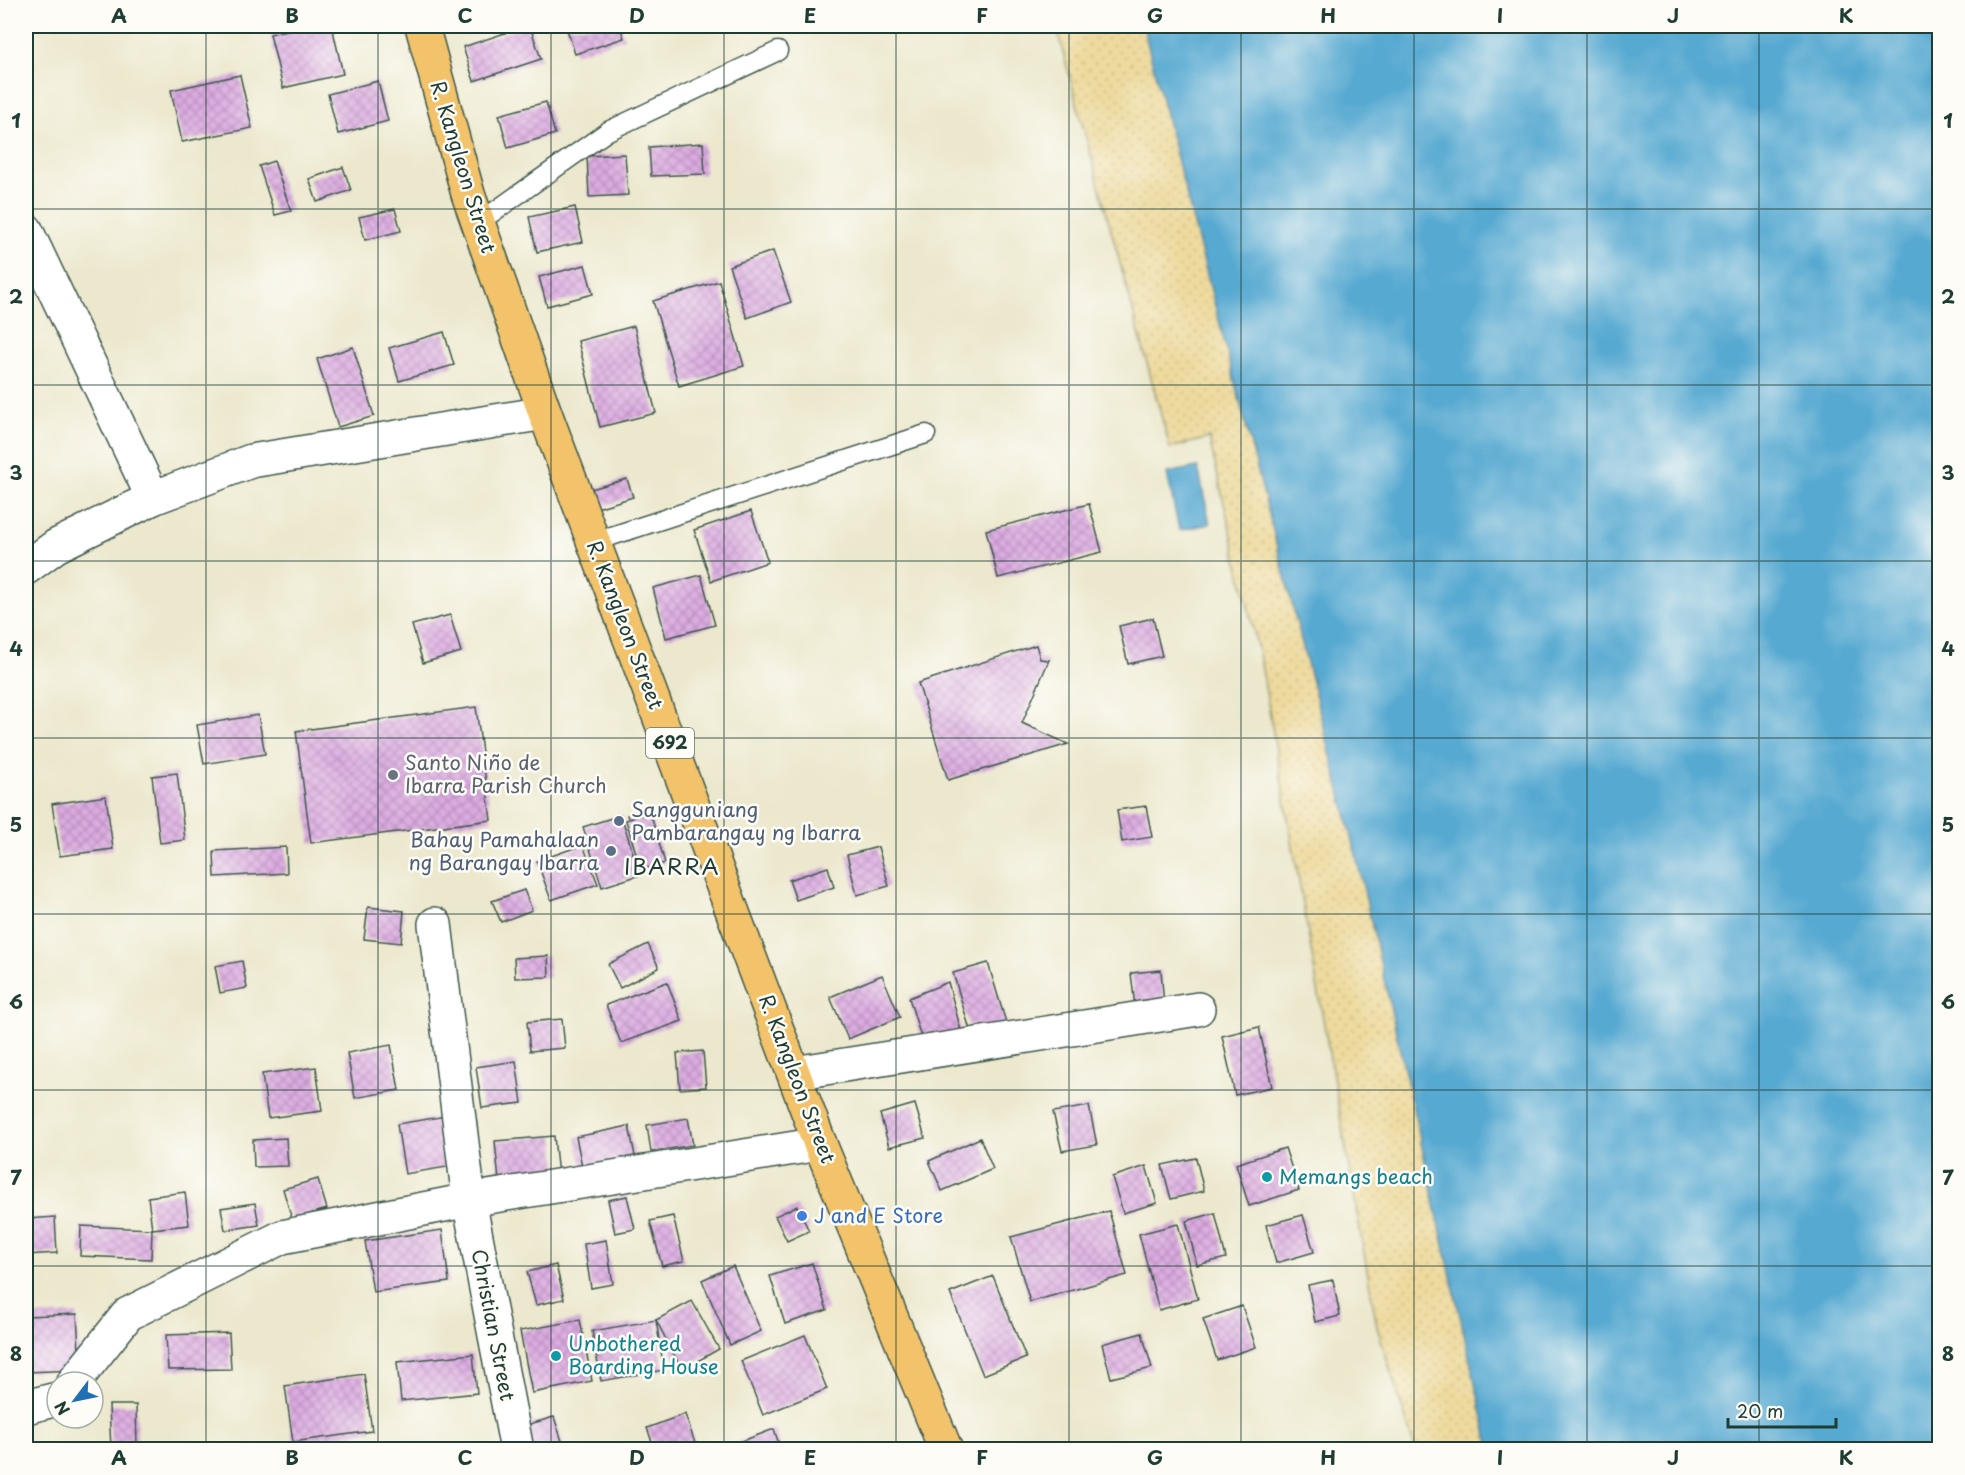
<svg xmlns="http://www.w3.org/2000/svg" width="1965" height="1475" font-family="'Playpen Sans',sans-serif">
<defs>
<pattern id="sand-dots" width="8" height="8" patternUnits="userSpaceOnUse" patternTransform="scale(1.5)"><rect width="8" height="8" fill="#eeda9e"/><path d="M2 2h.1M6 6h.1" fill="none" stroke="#ccbc89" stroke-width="1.8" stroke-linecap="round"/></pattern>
<pattern id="building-cross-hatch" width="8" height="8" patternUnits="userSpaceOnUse" patternTransform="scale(1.5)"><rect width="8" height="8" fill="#ddace2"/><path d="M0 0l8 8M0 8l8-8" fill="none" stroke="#b38db8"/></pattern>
</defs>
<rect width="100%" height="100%" fill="#fdfcf7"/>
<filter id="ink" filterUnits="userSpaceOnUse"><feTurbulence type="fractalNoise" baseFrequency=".0167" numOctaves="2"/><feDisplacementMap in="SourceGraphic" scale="12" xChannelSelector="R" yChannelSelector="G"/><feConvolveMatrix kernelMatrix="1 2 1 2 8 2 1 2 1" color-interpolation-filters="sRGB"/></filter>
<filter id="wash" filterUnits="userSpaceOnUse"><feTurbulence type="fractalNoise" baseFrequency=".008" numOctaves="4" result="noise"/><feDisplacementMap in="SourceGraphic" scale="24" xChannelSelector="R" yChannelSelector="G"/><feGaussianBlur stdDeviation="1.35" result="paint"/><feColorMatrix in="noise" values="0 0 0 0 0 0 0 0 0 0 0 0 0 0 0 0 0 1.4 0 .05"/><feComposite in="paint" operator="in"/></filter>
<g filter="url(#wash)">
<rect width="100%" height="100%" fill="#ece8cd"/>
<path fill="url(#sand-dots)" stroke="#868c69" stroke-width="1.5" d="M1056 26H1143L1352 837 1490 1449H1415L1377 1327 1260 658 1209 438 1170 448Z"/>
<g fill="#56a9d1" stroke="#3a7382" stroke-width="1.5">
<path d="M1143 26H1939V1449H1490L1352 837Z"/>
<path d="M1198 467 1210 524 1179 530 1167 473Z"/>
</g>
<g id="blocks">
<g fill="url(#building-cross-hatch)">
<path d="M304 26H332L343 74 283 88 270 34Z"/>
<path d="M526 26H530L541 59 474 81 463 47Z"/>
<path d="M566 26H620L624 38 575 54Z"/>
<path d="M240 75 252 128 182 142 171 90Z"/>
<path d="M378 81 388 121 338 134 328 94Z"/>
<path d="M546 102 555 134 508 148 499 115Z"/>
<path d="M703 143 705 174 651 176 649 147Z"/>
<path d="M625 154 628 195 589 197 587 156Z"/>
<path d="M274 161 291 211 275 215 259 166Z"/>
<path d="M343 167 351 190 317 202 309 179Z"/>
<path d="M575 207 583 242 537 252 529 217Z"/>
<path d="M395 209 401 231 365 240 359 217Z"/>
<path d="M773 251 791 302 747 318 729 266Z"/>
<path d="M585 265 593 294 547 306 539 277Z"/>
<path d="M719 281 744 366 679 386 653 301Z"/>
<path d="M634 326 656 413 600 427 578 341Z"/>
<path d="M444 332 454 365 399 381 389 348Z"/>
<path d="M353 347 374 416 338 427 317 359Z"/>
<path d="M627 479 633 497 597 508 591 489Z"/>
<path d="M1089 504 1102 552 998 578 986 530Z"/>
<path d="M751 511 768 562 711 581 694 530Z"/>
<path d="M701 575 715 625 666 638 653 588Z"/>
<path d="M450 615 461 652 423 663 412 625Z"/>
<path d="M1153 618 1162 656 1128 664 1119 626Z"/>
<path d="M1036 645 1040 659 1049 660 1022 723 1068 744 948 780 918 683Z"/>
<path d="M476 707 491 820 311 843 296 731Z"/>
<path d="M258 715 265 754 204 764 197 725Z"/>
<path d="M177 773 185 840 160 843 152 776Z"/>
<path d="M106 796 113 849 60 856 52 804Z"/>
<path d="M1146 806 1152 837 1122 842 1117 810Z"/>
<path d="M650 812 665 863 641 870 626 820Z"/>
<path d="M621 815 640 875 602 887 583 827Z"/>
<path d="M583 845 598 884 551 900 537 861Z"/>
<path d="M286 847 287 873 215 877 214 851Z"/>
<path d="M878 847 889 886 857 895 847 855Z"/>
<path d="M828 867 834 887 796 900 789 880Z"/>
<path d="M524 890 532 910 501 922 492 901Z"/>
<path d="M368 907 404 911 401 943 364 939Z"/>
<path d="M648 944 659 968 620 988 608 964Z"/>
<path d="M548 956 549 977 515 978 514 958Z"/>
<path d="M242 961 247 988 220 993 215 966Z"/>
<path d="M988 963 1008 1029 973 1040 953 973Z"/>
<path d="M1161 970 1164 1004 1135 1007 1131 973Z"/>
<path d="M882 975 900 1017 848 1039 830 997Z"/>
<path d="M667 982 682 1021 621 1043 606 1005Z"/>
<path d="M948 982 963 1038 924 1047 909 998Z"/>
<path d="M562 1019 565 1048 530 1051 527 1022Z"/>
<path d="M1259 1027 1272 1087 1235 1095 1222 1036Z"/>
<path d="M391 1045 399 1090 355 1098 347 1053Z"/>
<path d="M703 1051 706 1087 680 1089 677 1053Z"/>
<path d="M516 1061 522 1103 482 1108 476 1067Z"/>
<path d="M316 1067 322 1111 268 1118 262 1074Z"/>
<path d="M915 1104 925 1138 889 1147 880 1114Z"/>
<path d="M1089 1106 1097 1145 1062 1151 1053 1112Z"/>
<path d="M446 1116 453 1166 405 1174 397 1124Z"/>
<path d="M688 1118 693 1145 651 1152 647 1125Z"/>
<path d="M629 1126 635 1156 582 1166 576 1137Z"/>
<path d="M554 1136 558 1176 499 1181 495 1141Z"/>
<path d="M286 1138 288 1166 254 1167 253 1140Z"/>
<path d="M980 1138 993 1169 942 1191 929 1161Z"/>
<path d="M1285 1148 1299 1190 1249 1206 1236 1164Z"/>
<path d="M1196 1158 1204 1191 1171 1199 1162 1165Z"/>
<path d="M1146 1166 1157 1203 1123 1213 1112 1177Z"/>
<path d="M318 1179 327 1209 292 1219 283 1189Z"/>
<path d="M185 1192 189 1225 152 1229 151 1259 80 1256 81 1226 152 1229 148 1197Z"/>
<path d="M627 1196 635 1229 615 1233 608 1200Z"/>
<path d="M255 1203 259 1225 225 1230 221 1208Z"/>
<path d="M797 1206 809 1231 787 1241 775 1216Z"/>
<path d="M1109 1211 1127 1275 1030 1302 1011 1237Z"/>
<path d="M1215 1213 1226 1258 1197 1265 1186 1221Z"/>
<path d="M1303 1215 1314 1252 1276 1263 1266 1225Z"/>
<path d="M673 1216 684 1261 662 1266 650 1221Z"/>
<path d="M55 1217 57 1253 26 1255V1219Z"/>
<path d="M1178 1224 1198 1299 1159 1310 1139 1234Z"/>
<path d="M442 1230 449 1282 373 1292 365 1241Z"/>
<path d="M606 1240 613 1284 591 1288 584 1244Z"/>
<path d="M812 1263 827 1310 785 1324 770 1276Z"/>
<path d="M556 1265 564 1299 536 1305 527 1272Z"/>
<path d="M733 1266 761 1331 730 1345 702 1280Z"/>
<path d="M993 1276 1026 1358 983 1375 950 1293Z"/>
<path d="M1333 1280 1340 1316 1315 1322 1308 1285Z"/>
<path d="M692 1301 719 1349 682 1370 656 1320Z"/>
<path d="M1242 1306 1256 1347 1217 1360 1203 1319Z"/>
<path d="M77 1314 80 1370 26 1372V1316Z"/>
<path d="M580 1320 592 1381 532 1393 520 1331Z"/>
<path d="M656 1320 664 1370 601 1381 592 1331Z"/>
<path d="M229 1333 231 1369 168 1370 166 1335Z"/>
<path d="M1142 1333 1152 1368 1111 1378 1102 1344Z"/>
<path d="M805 1335 827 1389 763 1415 741 1361Z"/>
<path d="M473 1354 477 1393 401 1401 397 1362Z"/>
<path d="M364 1374 372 1431 293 1442 285 1386Z"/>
<path d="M109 1405H136L137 1450H111Z"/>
<path d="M685 1414 695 1443 678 1450H655L647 1428Z"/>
<path d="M554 1417 565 1450H530L523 1426Z"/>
<path d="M774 1429 781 1450H721V1449Z"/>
</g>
</g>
</g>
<g filter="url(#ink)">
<use href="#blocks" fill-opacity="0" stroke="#3e574b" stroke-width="1.5"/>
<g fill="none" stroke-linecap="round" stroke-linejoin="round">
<g stroke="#3e574b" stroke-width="21">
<g id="service">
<path d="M478 223 608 131 778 51"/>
<path d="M593 542 926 434"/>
</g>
</g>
<g stroke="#3e574b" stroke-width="36">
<g id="minor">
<path d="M26 230 153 498 251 461 545 413"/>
<path d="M26 568 56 546 153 498"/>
<path d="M435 924 469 1200 517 1450"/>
<path d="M794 1073 1198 1009"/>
<path d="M74 1382 128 1314 282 1237 469 1200 820 1144"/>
<path d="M26 1407 57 1399"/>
</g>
</g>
<g stroke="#3e574b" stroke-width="36">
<path id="primary" d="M422 26 468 194 545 413 820 1144 946 1450"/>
</g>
<path stroke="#3e574b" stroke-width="4" stroke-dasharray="1.5 4.5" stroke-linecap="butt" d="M621 818 658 807"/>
<use href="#service" stroke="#fff" stroke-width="18"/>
<use href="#minor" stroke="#fff" stroke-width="33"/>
<use href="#primary" stroke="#f2c36a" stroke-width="33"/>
</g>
</g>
<path fill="none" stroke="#1f3d34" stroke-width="1.5" stroke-opacity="0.55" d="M206 26V1450M378 26V1450M551 26V1450M724 26V1450M896 26V1450M1069 26V1450M1241 26V1450M1414 26V1450M1587 26V1450M1759 26V1450M26 209H1940M26 385H1940M26 561H1940M26 738H1940M26 914H1940M26 1090H1940M26 1266H1940"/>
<circle fill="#6b7280" stroke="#fdfcf7" stroke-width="2" cx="393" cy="775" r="6"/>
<g fill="#5c6f8a" stroke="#fdfcf7" stroke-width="2">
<circle cx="619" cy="821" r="6"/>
<circle cx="611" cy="851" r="6"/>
</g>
<g fill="#0f9aa8" stroke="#fdfcf7" stroke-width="2">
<circle cx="1267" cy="1177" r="6"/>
<circle cx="556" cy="1356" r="6"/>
</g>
<circle fill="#3f7fe0" stroke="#fdfcf7" stroke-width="2" cx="802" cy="1216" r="6"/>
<g text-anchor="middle" stroke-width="5" stroke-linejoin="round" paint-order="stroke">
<rect fill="#fdfcf7" stroke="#62766e" stroke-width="1.5" x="646" y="728" width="48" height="30" rx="4.5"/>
<g font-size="18" font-weight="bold" fill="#1f3d34">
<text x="670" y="749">692</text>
</g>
<g font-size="20" fill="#1f3d34" stroke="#fdfcf7">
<text transform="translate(463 167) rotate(73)" y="7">R. Kangleon Street</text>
<text transform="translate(625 625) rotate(69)" y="7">R. Kangleon Street</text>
<text transform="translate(797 1079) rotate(69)" y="7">R. Kangleon Street</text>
<text transform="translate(493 1325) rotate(79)" y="7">Christian Street</text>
</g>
<g font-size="20" fill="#5b616d" stroke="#fdfcf7" text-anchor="start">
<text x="405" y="770">Santo Niño de<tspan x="405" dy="23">Ibarra Parish Church</tspan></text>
</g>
<g font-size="20" fill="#4e5e75" stroke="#fdfcf7" text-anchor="start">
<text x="631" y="817">Sangguniang<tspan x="631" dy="23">Pambarangay ng Ibarra</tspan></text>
<text x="599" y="847" text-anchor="end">Bahay Pamahalaan<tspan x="599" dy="23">ng Barangay Ibarra</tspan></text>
</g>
<g font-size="20" fill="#0d838f" stroke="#fdfcf7" text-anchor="start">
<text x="1279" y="1184">Memangs beach</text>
<text x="568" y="1351">Unbothered<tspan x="568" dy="23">Boarding House</tspan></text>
</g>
<g font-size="20" fill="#366cbe" stroke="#fdfcf7" text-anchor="start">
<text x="814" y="1223">J and E Store</text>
</g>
<g font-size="22" letter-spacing="1.5" fill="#1f3d34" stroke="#fdfcf7">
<text x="672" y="875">IBARRA</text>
</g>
</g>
<rect width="1965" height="1475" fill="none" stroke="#fdfcf7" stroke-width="66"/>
<g transform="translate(75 1400) rotate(238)"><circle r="28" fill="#fdfcf7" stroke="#a4b0a9" stroke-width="1.5"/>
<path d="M0-4.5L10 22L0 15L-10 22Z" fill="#1f6fb2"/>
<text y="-9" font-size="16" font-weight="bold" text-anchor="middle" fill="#1f3d34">N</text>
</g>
<path d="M1728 1418v9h108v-9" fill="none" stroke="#1f3d34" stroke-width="3"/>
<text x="1737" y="1418" font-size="18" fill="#1f3d34" stroke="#fdfcf7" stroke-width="4.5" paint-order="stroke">20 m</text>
<rect x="33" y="33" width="1899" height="1409" fill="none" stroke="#1f3d34" stroke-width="2"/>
<g font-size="20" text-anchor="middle" font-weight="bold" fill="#1f3d34">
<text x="119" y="23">A</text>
<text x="292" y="23">B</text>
<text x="465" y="23">C</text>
<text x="637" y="23">D</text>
<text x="810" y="23">E</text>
<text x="982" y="23">F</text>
<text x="1155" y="23">G</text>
<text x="1328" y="23">H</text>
<text x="1500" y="23">I</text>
<text x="1673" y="23">J</text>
<text x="1846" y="23">K</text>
<text x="16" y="128">1</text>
<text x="1948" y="128">1</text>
<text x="16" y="304">2</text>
<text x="1948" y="304">2</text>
<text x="16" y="480">3</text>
<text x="1948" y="480">3</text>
<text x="16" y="656">4</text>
<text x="1948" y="656">4</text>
<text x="16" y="832">5</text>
<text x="1948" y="832">5</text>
<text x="16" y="1009">6</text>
<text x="1948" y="1009">6</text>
<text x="16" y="1185">7</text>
<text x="1948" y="1185">7</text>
<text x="16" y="1361">8</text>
<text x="1948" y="1361">8</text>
<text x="119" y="1465">A</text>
<text x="292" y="1465">B</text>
<text x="465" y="1465">C</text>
<text x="637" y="1465">D</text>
<text x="810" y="1465">E</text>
<text x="982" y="1465">F</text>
<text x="1155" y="1465">G</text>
<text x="1328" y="1465">H</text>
<text x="1500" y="1465">I</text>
<text x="1673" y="1465">J</text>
<text x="1846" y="1465">K</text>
</g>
</svg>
